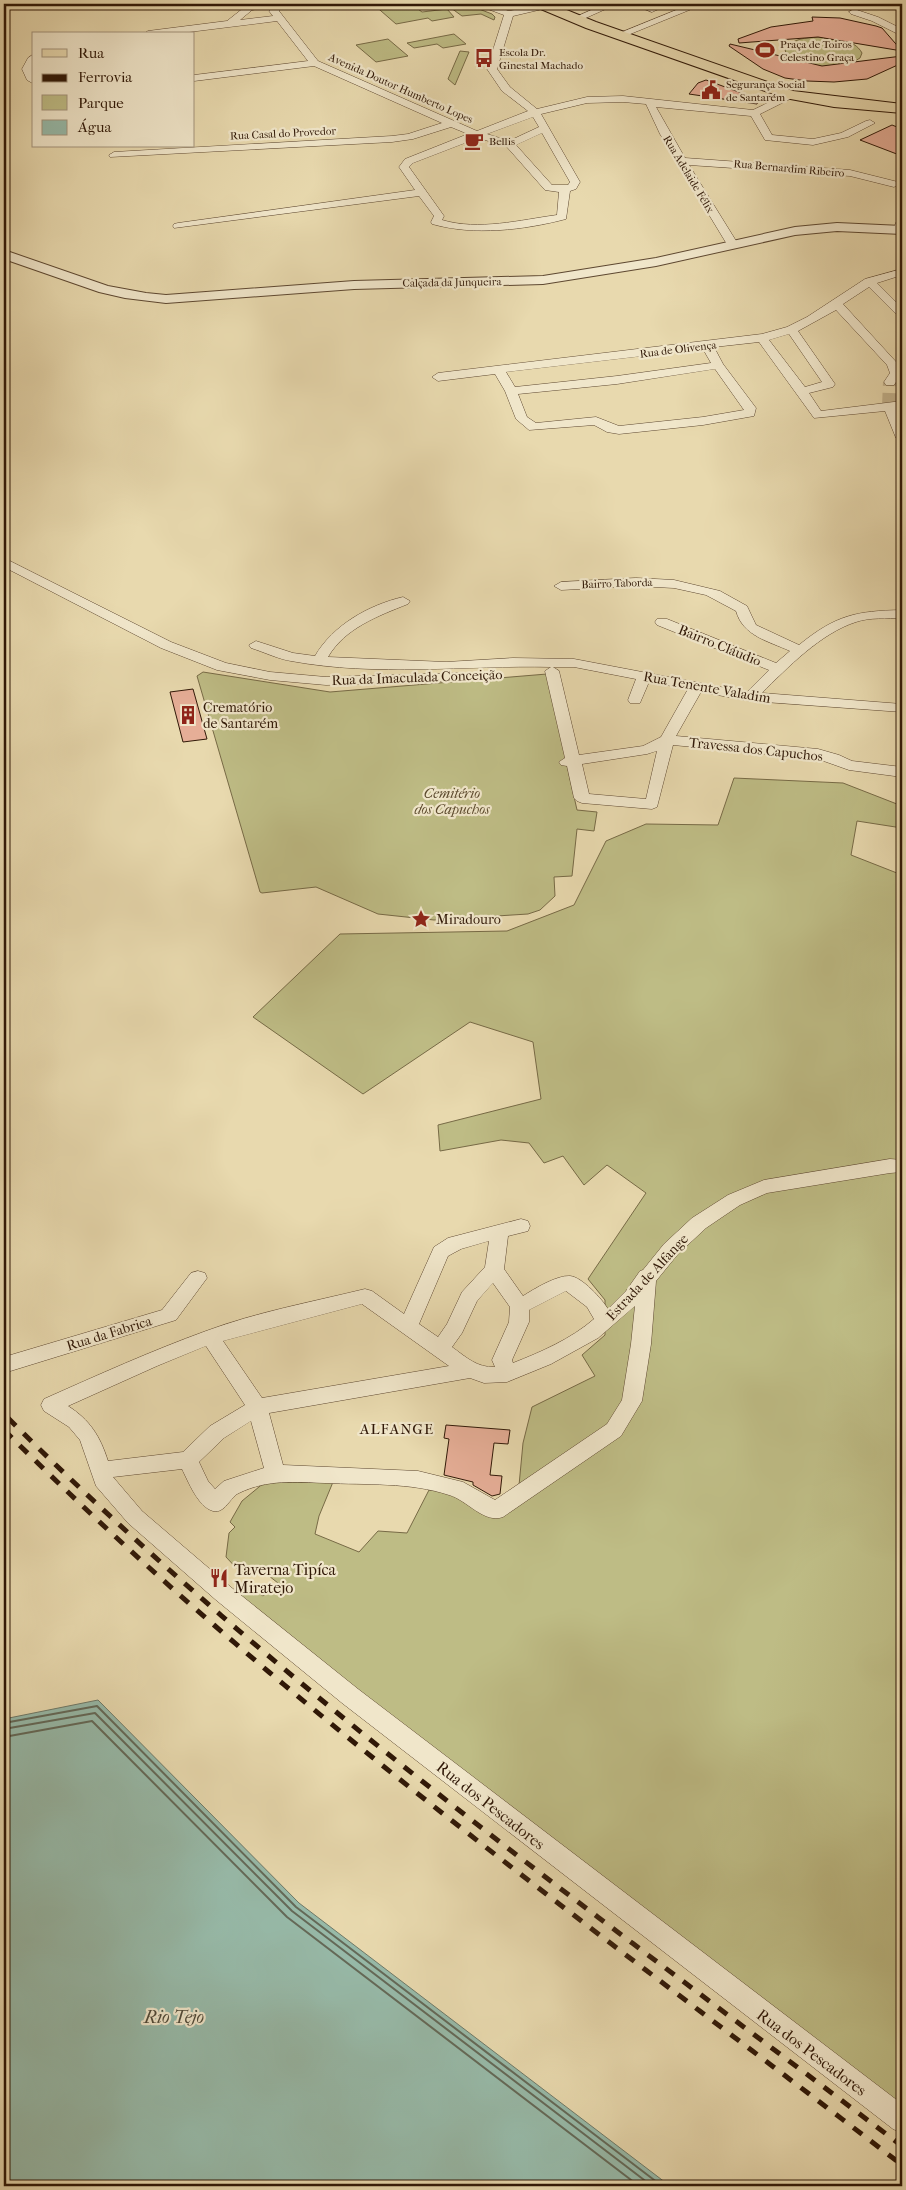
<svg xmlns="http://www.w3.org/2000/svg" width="906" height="2190" font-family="'IM FELL French Canon',serif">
<rect width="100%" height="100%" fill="#e8d9ae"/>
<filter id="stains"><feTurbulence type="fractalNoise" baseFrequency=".004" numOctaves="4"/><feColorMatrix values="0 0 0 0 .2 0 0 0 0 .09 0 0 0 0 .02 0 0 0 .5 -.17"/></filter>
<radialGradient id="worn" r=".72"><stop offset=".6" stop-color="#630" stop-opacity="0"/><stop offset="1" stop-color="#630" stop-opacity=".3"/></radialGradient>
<g fill="#bebc85" stroke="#776a46">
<path d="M373 4H411L422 12 447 9 454 17 432 21 428 18 396 24Z"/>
<path d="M459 4H466L492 14 495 17 494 20 481 14 462 16 451 8Z"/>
<path d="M454 34 466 44 443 48 437 44 414 48 407 43Z"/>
<path d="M818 37C833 39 854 38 862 53L860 58C841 71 803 69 786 54L785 49C793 38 806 38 818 37Z"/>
<path d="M388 39 408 56 376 62 356 45Z"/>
<path d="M460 51 469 52 455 85 448 79Z"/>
<path d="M203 672 330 692 547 674 577 810 597 812 594 831 577 829 572 876 554 877 555 896 540 910 528 914 434 920 378 914 316 887 262 893 260 892 197 676Z"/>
<path d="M734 778 843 783 902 806V828L857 821 851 855 902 875V2114L822 2054 232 1595 245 1583 263 1596 278 1583 269 1576 246 1570 241 1573 226 1557 229 1533 235 1527 230 1522 242 1501 265 1482H333L319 1516 315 1534 359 1552 378 1531 407 1533 429 1490 449 1491 482 1514 518 1496 523 1443 532 1407 595 1376 582 1355 605 1335V1300L588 1279 646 1193 607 1165 584 1185 563 1156 544 1163 529 1143 501 1140 440 1151 438 1125 541 1099 533 1042 470 1022 363 1094 253 1017 340 934 507 931 574 905 606 841 646 824 718 825Z"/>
</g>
<path fill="#97baa9" stroke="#6e7968" d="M98 1700 299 1903 670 2186H4V1719Z"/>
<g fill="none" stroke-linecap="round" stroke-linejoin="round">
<g stroke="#646958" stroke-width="2">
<path d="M4 1723 97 1706 296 1907 662 2186"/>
<path d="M4 1729 95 1713 292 1911 652 2186"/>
<path d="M4 1737 92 1721 287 1917 639 2186"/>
</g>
</g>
<g fill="#e6ae97" stroke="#301807">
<path d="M812 17 840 18 876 26 882 28 902 51 818 37 739 43 738 39 771 27 813 21Z"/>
<path d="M730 44 822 66 902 56V63L867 79 834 82 807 81 785 78 763 69 729 46Z"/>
<path d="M706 80 758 99 757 104 689 94 698 83Z"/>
<path d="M892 125 902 129V156L860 140Z"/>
<path d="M193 689 207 739 183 742 170 692Z"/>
<path d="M446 1425 510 1430 508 1444 494 1443 490 1475 502 1476 500 1494 492 1496 473 1485V1482L444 1475 449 1439 444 1438Z"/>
</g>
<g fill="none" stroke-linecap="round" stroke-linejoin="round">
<path stroke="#c3b28d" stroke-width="14" stroke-dasharray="14 7" stroke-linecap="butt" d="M889 407 890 382"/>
<g stroke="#5e4831" stroke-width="1">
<g id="minor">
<path d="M257 4H275L273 6 252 10 240 20 273 16 269 11 277 4H286L279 11 318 61 477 131 528 111 502 91 487 69 504 15 474 4H487L509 11 547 4V8L513 16 497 69 510 87 537 109 587 97 623 96 753 110 790 92 795 95 794 97 760 114 772 135 813 139 841 133 866 121 870 120 875 123 848 137 813 145 765 140 751 116 656 107 685 158 850 170 898 182 899 184 894 187 850 176 689 165 738 244 732 247 728 246 660 134 646 104 623 102 587 103 541 114 580 182 576 189 570 191 566 219C524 230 474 236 432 224L431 222 434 216 419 196 174 228 173 226 174 224 178 223 415 190 399 167 405 159 468 134 451 127 413 139 392 142 110 157 109 155 114 152 392 136 408 134 442 123 314 66 194 81V75L308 61 277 21 173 34H143L148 31 227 21 246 6ZM533 117 539 127 509 141 487 134ZM542 133 570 182 568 185H552L516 145ZM478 138 506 146 545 190 559 192 557 215C520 220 479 231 442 220L444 216 409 167 413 163Z"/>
<path d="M605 4H617L579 21 576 22 571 19Z"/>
<path d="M632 4 652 6 670 4 652 12Z"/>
<path d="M691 4H704L623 37H617L615 35Z"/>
<path d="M893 4H902V7L895 6Z"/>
<path d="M854 9 878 17 902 29V36L872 21 851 14 849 12Z"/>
<path d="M34 54 32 69 34 84 27 80 22 69 28 58Z"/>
<path d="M902 217V232H894L893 230 898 218Z"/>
<path d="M902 269V275L877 283 902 308V317L898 316 869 287 843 304 898 364 902 373 894 385H886L884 382 890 373 887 365 836 310 798 331 835 384 833 387 809 393 821 411 902 401V409L896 410 902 424V442L896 438 885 411 814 418 759 342 714 347 723 364 756 408 754 416 703 425 619 434 607 432 594 425 529 430 516 419 505 391 495 374 438 381 432 377 438 373 762 334 787 327 807 317 865 279ZM789 334 822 382 805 387 769 340ZM703 349 711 363 617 376 515 387 506 372ZM715 369 744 410 703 417 619 426 596 417 536 423 527 417 518 394 617 384Z"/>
<path d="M4 558 171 642 226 663 270 672 326 677 458 673 465 677 458 681 326 685 270 680 217 670 161 648 4 567Z"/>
<path d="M636 578 674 580 720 591 747 606 756 625 799 645C836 615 856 611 902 610V618C887 619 870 617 856 622 821 633 787 668 762 693L902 704V712L750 701 701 692 676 736 818 749 839 755 852 761 902 767V777L849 770 818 759 673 745 657 807 652 809 582 803 577 801 574 798 567 766 561 765 559 762 565 758 545 671 551 667C465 665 377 677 291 661 278 659 264 652 251 648L249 645 256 641 293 653 315 656C333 625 369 605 403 597L410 601 408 604C378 616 345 628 328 657L446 662 513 658 574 659 747 692 769 670 657 625 655 622 657 619H667L776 663 790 651C768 641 743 636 736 611L706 595 674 588 636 586 561 590 554 586 561 582ZM553 667H574L636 679 628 700 630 703H640L649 682 688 689 661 737 643 746 579 755 559 671ZM657 751 646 799 589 794 582 764 647 754Z"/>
<path d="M890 1159 902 1160V1172L890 1173 767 1193 740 1205 706 1228 678 1254 656 1281 651 1344 642 1401 621 1436 503 1517C484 1524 467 1500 449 1495 410 1482 366 1485 325 1483 295 1482 268 1479 239 1493 230 1497 225 1514 213 1511 198 1507 188 1481 182 1469L113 1477 142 1511 232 1588 358 1689 902 2104V2133L893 2129 342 1703 216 1600 128 1523 96 1486 80 1440 69 1427 44 1411 41 1405 44 1399C98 1375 151 1351 206 1331 257 1312 312 1302 365 1289L372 1291 404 1314 434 1247 448 1238 521 1219 528 1221 530 1226 528 1231 508 1236 504 1269 523 1296C534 1289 557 1275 570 1276 582 1277 602 1299 608 1309L626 1291 640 1271 643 1270 664 1244 692 1218 728 1195 764 1180ZM489 1241 485 1267 462 1292 447 1324 438 1337 419 1324 448 1256 461 1249ZM493 1283 510 1307 509 1322 492 1360 495 1367C477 1368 466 1357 452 1347L462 1333 477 1301ZM566 1291 587 1307 594 1319C571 1339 541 1352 513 1363L512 1360 529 1322V1310ZM362 1304 449 1366 262 1398 223 1341ZM635 1306 631 1344 622 1400 607 1424 495 1500 463 1482 418 1471 283 1465 269 1413 470 1378 484 1383 507 1382 551 1364 598 1338ZM206 1346 245 1405 210 1426 183 1452 108 1461C100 1436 90 1420 68 1406L157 1366ZM251 1421 264 1468 224 1481 215 1489 208 1481 199 1462 224 1438Z"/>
<path d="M198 1271 205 1273 207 1278 176 1320 4 1373V1357L162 1310 191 1273Z"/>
</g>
</g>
<g stroke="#5e4831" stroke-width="2">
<path id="tertiary" d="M837 223 902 226V234L837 231 795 235 656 266 543 284 354 289 166 303 125 298 99 292 4 259V250L108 286 146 293 166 295 354 281 543 276 656 258 795 227Z"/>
</g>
<g stroke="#301807" stroke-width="2">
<path id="primary" d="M534 4H552L596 22 793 91 902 104V113L834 107 785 98 586 28 536 7Z"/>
</g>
<use href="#minor" fill="#f0e6ca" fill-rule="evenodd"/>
<use href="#tertiary" fill="#f0e6ca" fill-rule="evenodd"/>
<use href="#primary" fill="#e8d9ae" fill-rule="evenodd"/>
<path stroke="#301807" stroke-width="4" stroke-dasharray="9 9" stroke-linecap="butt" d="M4 1414 9 1419"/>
<g stroke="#301807" stroke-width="5" stroke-dasharray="11 11" stroke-linecap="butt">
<path d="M8 1418C280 1690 596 1914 902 2146"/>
<path d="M4 1430C72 1497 141 1562 214 1625 434 1816 671 1987 902 2165"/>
</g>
</g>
<defs>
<g id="stadium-bare" transform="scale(1.5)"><path d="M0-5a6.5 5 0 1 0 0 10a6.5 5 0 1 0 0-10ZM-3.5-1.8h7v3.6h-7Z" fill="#8f2418" stroke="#f0e6ca" stroke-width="2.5" paint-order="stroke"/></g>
<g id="bus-bare" transform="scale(1.5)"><path d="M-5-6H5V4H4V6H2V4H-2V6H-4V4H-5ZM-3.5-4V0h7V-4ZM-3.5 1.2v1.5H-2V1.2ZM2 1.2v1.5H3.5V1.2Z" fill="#8f2418" stroke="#f0e6ca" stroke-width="2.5" paint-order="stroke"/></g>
<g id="civic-bare" transform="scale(1.5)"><path d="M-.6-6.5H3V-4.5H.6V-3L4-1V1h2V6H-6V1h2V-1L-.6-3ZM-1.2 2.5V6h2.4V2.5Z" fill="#8f2418" stroke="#f0e6ca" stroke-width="2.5" paint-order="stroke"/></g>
<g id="cafe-bare" transform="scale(1.5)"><path d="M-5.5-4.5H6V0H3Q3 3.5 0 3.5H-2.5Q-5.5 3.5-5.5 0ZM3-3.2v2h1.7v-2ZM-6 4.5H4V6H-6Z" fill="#8f2418" stroke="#f0e6ca" stroke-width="2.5" paint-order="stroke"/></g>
<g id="building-bare" transform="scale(1.5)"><path d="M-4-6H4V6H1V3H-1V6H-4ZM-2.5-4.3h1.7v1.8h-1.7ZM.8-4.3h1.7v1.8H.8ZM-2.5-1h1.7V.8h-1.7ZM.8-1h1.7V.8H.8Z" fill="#8f2418" stroke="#f0e6ca" stroke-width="2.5" paint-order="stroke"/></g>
<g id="sight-bare" transform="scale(1.5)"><path d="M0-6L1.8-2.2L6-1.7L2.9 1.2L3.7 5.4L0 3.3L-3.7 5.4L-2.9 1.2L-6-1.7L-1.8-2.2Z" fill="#8f2418" stroke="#f0e6ca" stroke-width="2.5" paint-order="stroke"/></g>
<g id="restaurant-bare" transform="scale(1.5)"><path d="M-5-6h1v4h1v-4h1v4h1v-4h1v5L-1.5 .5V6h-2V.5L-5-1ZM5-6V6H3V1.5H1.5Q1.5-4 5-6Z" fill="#8f2418" stroke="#f0e6ca" stroke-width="2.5" paint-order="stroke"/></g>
</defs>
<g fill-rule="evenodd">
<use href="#stadium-bare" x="765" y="50"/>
<use href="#bus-bare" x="484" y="58"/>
<use href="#civic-bare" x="711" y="90"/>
<use href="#cafe-bare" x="474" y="141"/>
<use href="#building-bare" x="188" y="715"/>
<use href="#sight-bare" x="421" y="919"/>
<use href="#restaurant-bare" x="219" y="1578"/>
</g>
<g text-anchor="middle" stroke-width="4.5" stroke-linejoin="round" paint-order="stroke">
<g font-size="11" fill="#301807" stroke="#f0e6ca" text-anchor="start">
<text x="780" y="48">Praça de Toiros<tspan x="780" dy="13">Celestino Graça</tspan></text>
<text x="499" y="56">Escola Dr.<tspan x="499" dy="13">Ginestal Machado</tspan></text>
<text x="726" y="88">Segurança Social<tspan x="726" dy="13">de Santarém</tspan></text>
<text x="489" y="145">Bellis</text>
</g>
<g font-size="11" fill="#301807" stroke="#f0e6ca">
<text transform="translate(401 88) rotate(24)" y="4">Avenida Doutor Humberto Lopes</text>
<text transform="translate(283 133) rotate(-3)" y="4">Rua Casal do Provedor</text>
<text transform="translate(789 168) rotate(5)" y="4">Rua Bernardim Ribeiro</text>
<text transform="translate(689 174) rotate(59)" y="4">Rua Adelaide Félix</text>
<text transform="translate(452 282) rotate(-1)" y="4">Calçada da Junqueira</text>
<text transform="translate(678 349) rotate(-7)" y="4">Rua de Olivença</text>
<text transform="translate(617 583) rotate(-2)" y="4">Bairro Taborda</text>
</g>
<g font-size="14" fill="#301807" stroke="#f0e6ca">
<text transform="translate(720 645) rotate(22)" y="5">Bairro Cláudio</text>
<text transform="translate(417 677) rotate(-2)" y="5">Rua da Imaculada Conceição</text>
<text transform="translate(707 687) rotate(10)" y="5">Rua Tenente Valadim</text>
<text transform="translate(756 749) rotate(6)" y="5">Travessa dos Capuchos</text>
<text transform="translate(647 1277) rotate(-47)" y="5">Estrada de Alfange</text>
<text transform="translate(109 1333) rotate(-17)" y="5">Rua da Fabrica</text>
</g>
<g font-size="14" fill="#301807" stroke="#f0e6ca" text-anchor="start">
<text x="203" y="712">Crematório<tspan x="203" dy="16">de Santarém</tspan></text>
<text x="436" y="924">Miradouro</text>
</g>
<g font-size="14" font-style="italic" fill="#5b492d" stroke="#f0e6ca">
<text x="452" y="798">Cemitério<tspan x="452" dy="16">dos Capuchos</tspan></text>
</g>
<g font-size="15" letter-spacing="1" fill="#301807" stroke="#f0e6ca">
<text x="397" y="1434">ALFANGE</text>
</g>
<g font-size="16" fill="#301807" stroke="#f0e6ca" text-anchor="start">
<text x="234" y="1575">Taverna Tipíca<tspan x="234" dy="18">Miratejo</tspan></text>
</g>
<g font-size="16" fill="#301807" stroke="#f0e6ca">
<text transform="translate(491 1805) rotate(38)" y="6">Rua dos Pescadores</text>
<text transform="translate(812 2052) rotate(37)" y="6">Rua dos Pescadores</text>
</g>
<g font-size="18" font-style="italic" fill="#4f4938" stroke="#f0e6ca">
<text x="174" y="2023">Rio Tejo</text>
</g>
</g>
<rect width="906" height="2190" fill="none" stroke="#e8d9ae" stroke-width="20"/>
<rect x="5" y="5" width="896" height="2180" fill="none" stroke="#301807" stroke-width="2.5"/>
<rect x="10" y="10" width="886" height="2170" fill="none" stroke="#301807"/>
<rect x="32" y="32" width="162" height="115" fill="#f0e6ca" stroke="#a3947c"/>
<rect x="42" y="49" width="25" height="8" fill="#e8d9ae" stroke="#a3947c"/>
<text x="78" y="58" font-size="15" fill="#301807">Rua</text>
<rect x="42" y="74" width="25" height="8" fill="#301807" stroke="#a3947c"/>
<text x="78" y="82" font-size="15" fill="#301807">Ferrovia</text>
<rect x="42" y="95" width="25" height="15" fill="#bebc85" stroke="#a3947c"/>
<text x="78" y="108" font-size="15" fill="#301807">Parque</text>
<rect x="42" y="120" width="25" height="15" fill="#97baa9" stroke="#a3947c"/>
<text x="78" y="132" font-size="15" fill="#301807">Água</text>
<rect width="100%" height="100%" filter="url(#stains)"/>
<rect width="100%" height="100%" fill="url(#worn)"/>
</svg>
